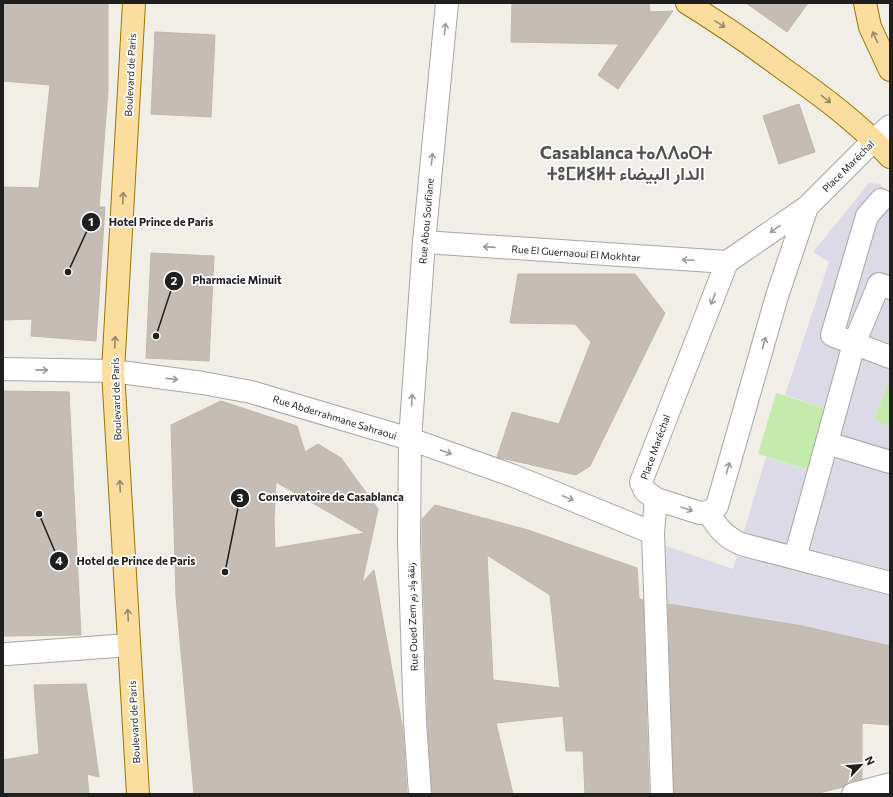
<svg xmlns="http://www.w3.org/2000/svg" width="893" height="797" font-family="Commissioner,Vazirmatn,'Noto Sans Tifinagh',sans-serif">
<rect width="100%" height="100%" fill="#f0eee6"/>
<g fill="#c4eaac">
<path d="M887 385 890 387V427L874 420Z"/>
<path d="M776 393 830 410 812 471 758 454Z"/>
</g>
<path fill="#dbdae6" d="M869 183 880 184 890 195V387L887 385 874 419 890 427V646L802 626 661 603 666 546 733 569 766 457 811 471 830 410 785 395 829 262 813 252Z"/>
<g fill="#c5bdb5" stroke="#c2b6a8" fill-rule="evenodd">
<path d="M3 3H108V90L99 207H105L96 341 31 336 32 319 3 320V187L39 188 50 85 3 81Z"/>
<path d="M512 3H649L650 12 673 11 618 89 598 75 619 44 511 42Z"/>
<path d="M746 3H808L787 32Z"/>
<path d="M155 32 215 35 211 117 151 114Z"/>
<path d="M799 104 815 152 779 164 763 116Z"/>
<path d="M151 253 214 256 209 361 146 358Z"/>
<path d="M518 274H635L665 313 590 466 576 475 497 457 512 412 559 424 591 342 575 324 510 323Z"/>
<path d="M3 391 69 392 81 635 3 636Z"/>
<path d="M221 401 297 426 305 452 318 444 341 458 378 509 362 583 374 570 403 731 407 794H194L176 597 171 425ZM276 482 365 533 275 548 274 520Z"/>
<path d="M435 505 528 530 637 568 639 599 643 600 649 794H585L583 751H566L563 716 496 723 513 794H432L428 728 422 542V519ZM487 555 550 595 560 688 493 680Z"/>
<path d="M668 604 802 626 890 646V725L862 723V779L849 782 843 787 815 794H674Z"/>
<path d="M86 684 99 777 87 774 89 794H3V760L39 754 34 685Z"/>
</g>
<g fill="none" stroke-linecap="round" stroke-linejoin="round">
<g stroke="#a6a6a6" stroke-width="24">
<g id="minor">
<path d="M881 200 867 216 832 335 890 357"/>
<path d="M807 207 777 296 717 506 709 512 700 513 656 499 645 491 641 482 727 262 807 207 874 140 890 126"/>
<path d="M424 242 727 262"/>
<path d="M3 369 113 371 203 383 251 392 410 439 514 476 653 533"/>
<path d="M827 443 890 462"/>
<path d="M656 499 653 533 662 794"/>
<path d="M709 512C716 527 725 537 741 544L890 583"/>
<path d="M795 558 854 344 879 284 890 288"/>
<path d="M7 654 129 645"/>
<path d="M420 794 415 722 409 542 410 439 424 242 447 3"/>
<path d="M853 794 890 784"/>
</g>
</g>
<g stroke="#9a7701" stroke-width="24">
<g id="major">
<path d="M134 3 113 371 138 794"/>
<path d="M687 3C721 24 753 46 785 70 822 96 858 123 890 157"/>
<path d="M865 3 870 27 890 70"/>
</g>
</g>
<use href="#minor" stroke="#fff" stroke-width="22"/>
<use href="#major" stroke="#fbdda0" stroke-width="22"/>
</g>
<defs><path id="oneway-shaft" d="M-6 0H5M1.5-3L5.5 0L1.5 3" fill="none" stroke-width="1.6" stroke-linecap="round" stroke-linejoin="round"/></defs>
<g stroke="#988866">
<use href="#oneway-shaft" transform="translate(720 24) rotate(32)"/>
<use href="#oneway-shaft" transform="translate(875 37) rotate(-115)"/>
<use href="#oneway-shaft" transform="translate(826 99) rotate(38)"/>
<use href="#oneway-shaft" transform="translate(123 198) rotate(-87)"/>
<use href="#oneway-shaft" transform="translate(115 342) rotate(-87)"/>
<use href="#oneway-shaft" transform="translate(120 486) rotate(-93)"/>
<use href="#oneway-shaft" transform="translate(128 615) rotate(-93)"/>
</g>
<g stroke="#9a9a9a">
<use href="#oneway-shaft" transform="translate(445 29) rotate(-84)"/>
<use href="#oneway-shaft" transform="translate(432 159) rotate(-84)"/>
<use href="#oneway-shaft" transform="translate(775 229) rotate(145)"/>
<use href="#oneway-shaft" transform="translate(489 247) rotate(-176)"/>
<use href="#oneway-shaft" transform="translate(688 260) rotate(-177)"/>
<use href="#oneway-shaft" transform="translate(713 299) rotate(111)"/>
<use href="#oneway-shaft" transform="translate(764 343) rotate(-74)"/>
<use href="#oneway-shaft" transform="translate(42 370) rotate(1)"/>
<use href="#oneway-shaft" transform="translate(172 379) rotate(7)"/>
<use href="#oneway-shaft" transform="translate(412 400) rotate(-86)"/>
<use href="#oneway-shaft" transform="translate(446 452) rotate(20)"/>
<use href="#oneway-shaft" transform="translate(728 468) rotate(-74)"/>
<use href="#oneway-shaft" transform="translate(568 498) rotate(22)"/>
<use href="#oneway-shaft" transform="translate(687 509) rotate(18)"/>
</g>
<g text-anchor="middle" stroke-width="3.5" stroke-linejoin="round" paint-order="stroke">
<g font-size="10" fill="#1f1f1f" stroke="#fff">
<text transform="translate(130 75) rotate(-87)" y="4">Boulevard de Paris</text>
<text transform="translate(848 166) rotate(-45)" y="4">Place Maréchal</text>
<text transform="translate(426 221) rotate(-85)" y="4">Rue Abou Soufiane</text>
<text transform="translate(576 253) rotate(4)" y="4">Rue El Guernaoui El Mokhtar</text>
<text transform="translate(116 399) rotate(-92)" y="4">Boulevard de Paris</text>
<text transform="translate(335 417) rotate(17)" y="4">Rue Abderrahmane Sahraoui</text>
<text transform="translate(655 447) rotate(-70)" y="4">Place Maréchal</text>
<text transform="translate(412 617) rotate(-92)" y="4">Rue Oued Zem زنقة واد زم</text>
<text transform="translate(134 722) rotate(-93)" y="4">Boulevard de Paris</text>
</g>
<g font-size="18" font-weight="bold" fill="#525252" stroke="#fff">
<text x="626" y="159">Casablanca ⵜⴰⴷⴷⴰⵔⵜ<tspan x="626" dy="21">ⵜⵓⵎⵍⵉⵍⵜ الدار البيضاء</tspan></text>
</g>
</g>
<path fill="none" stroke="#1f1f1f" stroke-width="1.5" d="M68 272L91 222M156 336L174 281M225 572L240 498M39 514L59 561"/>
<g fill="#1f1f1f" stroke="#fff" stroke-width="1.5">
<circle cx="68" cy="272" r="4"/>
<circle cx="156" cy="336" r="4"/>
<circle cx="225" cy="572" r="4"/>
<circle cx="39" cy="514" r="4"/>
<circle cx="91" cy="222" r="10"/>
<circle cx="174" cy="281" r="10"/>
<circle cx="240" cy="498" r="10"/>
<circle cx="59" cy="561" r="10"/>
</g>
<g font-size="12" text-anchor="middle" font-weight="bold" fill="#fff">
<text x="91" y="226">1</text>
<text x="174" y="285">2</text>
<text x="240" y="502">3</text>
<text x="59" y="565">4</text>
</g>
<g font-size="11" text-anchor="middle" font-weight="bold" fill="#1f1f1f" stroke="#fff" stroke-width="3.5" stroke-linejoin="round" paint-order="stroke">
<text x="161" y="226">Hotel Prince de Paris</text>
<text x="237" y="284">Pharmacie Minuit</text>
<text x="331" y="501">Conservatoire de Casablanca</text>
<text x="136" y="565">Hotel de Prince de Paris</text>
</g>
<rect width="893" height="797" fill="none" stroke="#1f1f1f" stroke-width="8"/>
<g transform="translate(861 765) rotate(64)" stroke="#ffffff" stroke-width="3" paint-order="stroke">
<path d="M0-3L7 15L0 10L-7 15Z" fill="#1f1f1f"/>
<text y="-6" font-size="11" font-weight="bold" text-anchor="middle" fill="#1f1f1f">N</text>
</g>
</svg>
